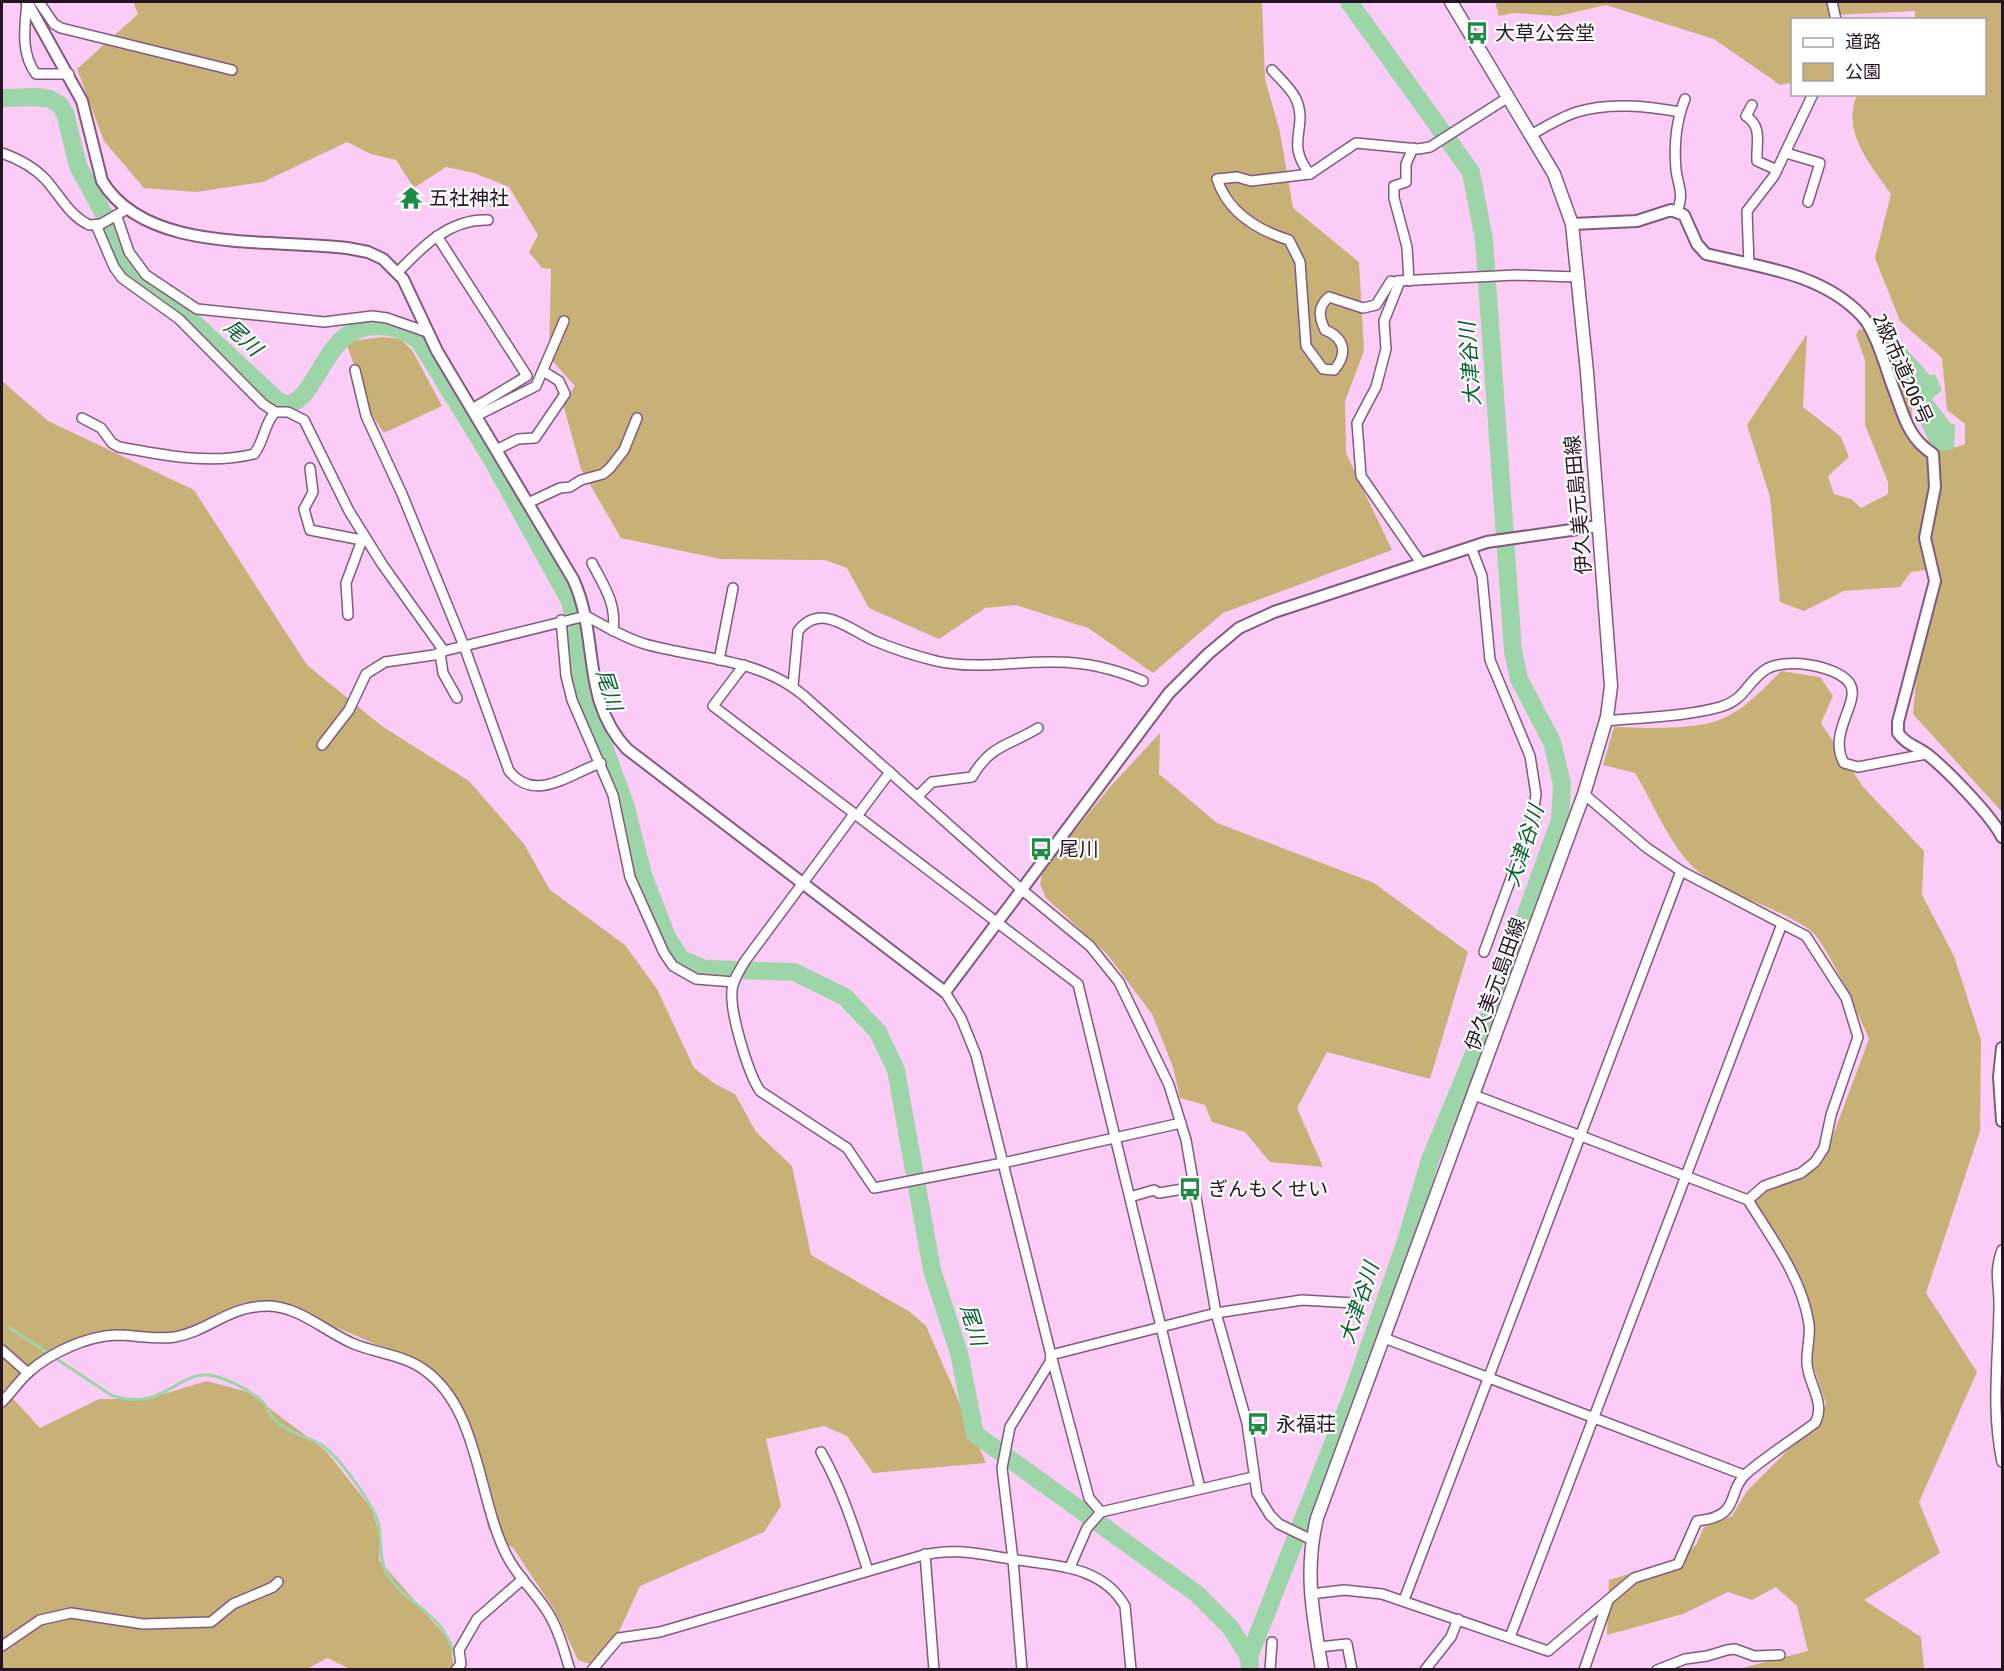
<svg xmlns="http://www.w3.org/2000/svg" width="2004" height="1671" font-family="'Fira Sans Condensed','Noto Sans JP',sans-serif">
<rect width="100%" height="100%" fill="#fbcdf6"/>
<g fill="#c7b176">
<path d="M133 2H1262L1265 79 1280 132 1293 208 1359 262 1364 351 1345 401 1346 453 1392 550 1223 613 1153 673 1088 628 1016 605 985 608 939 639 869 608 847 568 825 560 720 559 621 538 581 469 563 404 575 386 549 357 551 269 542 268 529 252 538 235 509 187 474 173 446 167 414 188 396 160 371 154 347 142 263 182 196 192 144 188 104 141 77 69 138 14Z"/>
<path d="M1495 2H2002V812L1913 714 1919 647 1933 569 1911 572 1900 587 1844 591 1804 611 1780 602 1770 497 1747 425 1807 334 1803 407 1841 437 1849 457 1828 476 1834 494 1851 499 1861 508 1888 494V482L1865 425V360L1856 335 1859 329 1885 335C1893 350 1903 366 1909 382 1914 395 1909 411 1914 424 1922 443 1948 453 1965 444V424L1947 410 1942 358 1900 321 1875 258 1891 194C1871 165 1841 132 1857 95L1984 94V20L1915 19V11L1836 15 1837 19 1792 20V83L1780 85 1714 39 1606 5 1558 16 1513 13 1499 16Z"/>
<path d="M382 337 400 339 412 350 442 406 384 433 370 412 347 345 352 341Z"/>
<path d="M2 381 48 421 194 490 307 665 383 727 469 781 524 844 550 890 625 945 657 989 694 1068 715 1084 735 1094 756 1132 792 1166 811 1255 910 1312 926 1326 986 1463 873 1473 847 1436 824 1426 766 1439 781 1506 764 1532 640 1586 602 1668 578 1660 555 1611 514 1549 488 1529 483 1490 450 1386 389 1350 296 1310 245 1302 182 1332 134 1333 79 1343 30 1364 7 1392 40 1428 99 1399H147L207 1381 248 1392 326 1451 372 1509 380 1537 379 1560 450 1641 454 1669H350L327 1658 305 1670 2 1669Z"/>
<path d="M1781 671 1820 677 1833 696 1821 723 1863 787 1924 851 1922 895 1954 956 1981 1040 1980 1131 1926 1293 1977 1372 1919 1502 1940 1553 1864 1600 1921 1637 1924 1669H1738L1808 1651 1797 1606 1776 1587 1752 1600 1728 1592 1683 1614 1607 1635 1609 1580 1678 1559 1696 1545 1704 1527 1732 1516 1747 1491 1820 1418 1826 1404 1811 1359 1815 1338 1800 1278 1753 1203 1768 1189 1803 1176 1814 1169 1829 1146 1869 1039C1860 1018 1825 940 1810 930 1777 906 1732 898 1700 873 1672 851 1654 804 1635 773L1603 765 1614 727C1643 728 1689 730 1716 721 1742 713 1763 689 1781 671Z"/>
<path d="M1160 733 1159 774 1217 823 1374 883 1468 952 1430 1079 1327 1052 1297 1108 1323 1167 1270 1162 1245 1132 1212 1122 1205 1105 1180 1098 1173 1067 1152 1014 1107 954 1046 898 1040 884 1043 870 1110 787Z"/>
</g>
<path fill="#9cd6a8" d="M1896 338 1930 375 1935 374 1942 390 1932 399 1951 424H1955L1954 449 1944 451 1932 448 1904 387 1905 381 1885 344Z"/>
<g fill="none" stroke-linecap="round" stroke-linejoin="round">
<g stroke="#9cd6a8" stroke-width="3">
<path d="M10 1328 111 1395C163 1414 178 1368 214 1376 229 1380 250 1390 262 1401 267 1406 270 1415 275 1420 287 1433 308 1436 323 1446 339 1457 366 1496 375 1514 384 1532 377 1555 386 1572 408 1609 442 1608 456 1659"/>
<path d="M2000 1401 2002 1367"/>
</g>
<g stroke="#9cd6a8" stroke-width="18">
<path d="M2 98 38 97 50 99 60 105 65 113 78 166 110 225 120 257 129 272 176 306 277 400 287 405C321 397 322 326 377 326 394 326 407 331 420 342L490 456 570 601 575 625 580 682 625 804 643 875 667 937 681 959 705 969 794 972 845 997 878 1032 896 1070 932 1270 959 1353 975 1434 1197 1594 1230 1627 1249 1657"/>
<path d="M1250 1670 1249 1657 1354 1390 1405 1244 1430 1160 1485 1027 1560 820 1562 784 1552 742 1519 679 1513 651 1484 239 1471 172 1349 2"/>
</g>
<g stroke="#82597e" stroke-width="12">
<g id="minor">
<path d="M27 2C25 26 20 53 36 74H69"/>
<path d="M39 2 54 24 61 28 232 70"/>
<path d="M1832 2 1836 20"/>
<path d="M1272 70C1279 78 1291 88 1296 99 1309 128 1284 142 1310 174"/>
<path d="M1752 105 1746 116C1763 127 1756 143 1757 161L1777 170"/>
<path d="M1531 135C1545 127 1561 117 1577 112 1610 102 1646 106 1680 112"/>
<path d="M2 153C19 159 34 167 46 180 61 197 69 215 89 225L101 224 127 209"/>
<path d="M1786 153 1820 163 1808 202"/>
<path d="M1677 212C1684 192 1679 190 1676 170 1674 147 1676 121 1685 99"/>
<path d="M117 217 129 252 146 275 197 309 324 322 372 316 387 318 427 332"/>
<path d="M96 225 114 267 122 278 179 319 263 404 275 412H288L304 420 349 511 382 564 444 651 586 616C605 626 624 638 645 644 698 659 759 658 803 695L1021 889 1090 946 1119 982 1169 1085 1186 1140 1216 1313 1247 1423 1257 1494 1270 1515 1279 1524 1312 1540"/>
<path d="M437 236 527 376 472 409"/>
<path d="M1749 264 1747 211 1774 176 1813 94"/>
<path d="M398 272C422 247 450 218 488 220"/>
<path d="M1391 281 1376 305 1363 308 1329 297C1317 307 1319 317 1325 330 1345 338 1348 354 1334 370L1323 369 1306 346 1300 262 1289 240C1257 230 1228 213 1217 179L1237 177 1251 181 1310 174 1356 143 1418 149 1430 147 1507 98"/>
<path d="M1397 281 1516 275 1577 277"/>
<path d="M1400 281 1384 321 1386 349 1376 387 1357 423 1361 476 1421 563"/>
<path d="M1409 281 1407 247 1394 198V186L1406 182V164L1413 148"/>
<path d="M355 370 366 416 402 494 464 646 509 771C536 804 570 773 601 763"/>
<path d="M476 416 536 386 564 321"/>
<path d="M82 418 101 428 112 443 119 447C163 455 209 465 254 454 264 442 264 424 275 412"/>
<path d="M496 450 518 439 535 438 565 394 559 381 543 371"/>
<path d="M310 468 313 492 304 509 310 530 367 541"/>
<path d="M528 503 560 488 570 487 581 480 603 474 610 468 624 450 637 418"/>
<path d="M1471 547 1482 576 1490 660 1530 756 1536 794 1532 821 1484 952"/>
<path d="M592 563C604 586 617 604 613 631"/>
<path d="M348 615 346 583 362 540"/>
<path d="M561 620 566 676 572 700 613 795 630 877 664 953 673 966 696 979 734 982"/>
<path d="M440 653 443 673 457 698"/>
<path d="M719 660 733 588"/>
<path d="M744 665 713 706 1078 984 1200 1488"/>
<path d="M793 686 798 631C821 601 851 631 875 641 894 649 916 656 936 661 975 670 1016 661 1055 662 1086 662 1115 669 1143 681"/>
<path d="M1605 721C1642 717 1684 717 1720 707 1745 700 1746 683 1765 670 1783 657 1838 665 1850 684 1861 702 1827 733 1844 763L1858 767 1926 754"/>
<path d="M322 745 349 710 366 674 385 662 434 655 444 651"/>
<path d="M918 796 932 782 972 777C991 744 1009 746 1038 728"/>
<path d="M854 814 745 961C740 970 732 981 732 991 730 1013 748 1073 760 1091L847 1148 874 1188 1003 1163 1181 1123"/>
<path d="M857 816 890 772"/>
<path d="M945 992 961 1018 976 1055 1051 1355 1050 1362 1010 1427 1002 1468 1013 1560 1022 1670"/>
<path d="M1474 1095 1748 1200"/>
<path d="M1130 1197 1154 1190 1159 1193 1195 1187"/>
<path d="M2002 1250C1993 1274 2000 1285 1999 1309 1998 1363 1991 1409 2002 1462"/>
<path d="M1384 1338 1744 1475"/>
<path d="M2 1350 28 1373"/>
<path d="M2 1402C11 1393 19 1381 29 1372 50 1353 87 1336 116 1335 135 1335 156 1340 175 1337 209 1331 228 1306 268 1306 299 1306 327 1333 354 1344 376 1353 403 1355 423 1369 480 1408 477 1498 507 1556 517 1576 535 1592 547 1611 558 1628 564 1650 570 1670"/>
<path d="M821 1452C842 1489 855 1530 868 1571"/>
<path d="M1101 1512 1089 1498 1051 1355 1216 1313 1302 1300 1354 1303"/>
<path d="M925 1554 934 1670"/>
<path d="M1070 1567 1087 1528 1101 1512 1253 1477"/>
<path d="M1311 1594 1344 1590 1382 1594 1548 1651 1634 1578 1678 1564 1697 1521C1743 1516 1725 1493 1747 1473 1768 1455 1792 1440 1815 1423 1825 1405 1812 1389 1808 1370 1804 1356 1811 1340 1809 1324 1802 1278 1772 1239 1748 1200L1764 1186 1801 1173 1815 1162 1824 1148 1831 1115 1858 1037 1846 998 1806 936 1681 871 1647 848 1584 794"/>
<path d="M1404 1600 1681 871"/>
<path d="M1510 1637 1782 924"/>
<path d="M2 1646 40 1620 71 1613 143 1624 211 1622 233 1604 273 1587 278 1582"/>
<path d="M1319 1647 1347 1644 1352 1670"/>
<path d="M456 1670 461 1664 459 1650 477 1619 523 1579"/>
<path d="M592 1670 619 1638 660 1632 920 1556C952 1547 979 1554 1011 1559 1052 1566 1101 1564 1125 1606L1131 1670"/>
<path d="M1270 1670 1272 1642"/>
<path d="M1425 1670 1451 1637 1458 1619"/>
<path d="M1584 1670 1608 1601"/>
<path d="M1657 1670 1685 1659 1707 1656 1727 1650 1735 1649 1754 1656 1780 1655"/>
</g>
</g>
<g stroke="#82597e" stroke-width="14">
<g id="tertiary">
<path d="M27 2 82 101 102 181C147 255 272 238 347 248L368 252 383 259 403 279 437 351 573 579C600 637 580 699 627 749L945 992 1169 693 1208 654 1239 628 1274 612 1487 542 1599 526"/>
<path d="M1572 224 1637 221 1671 210 1684 215 1697 244 1706 254C1759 267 1821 273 1861 315 1876 330 1886 369 1894 390 1904 416 1908 438 1933 454L1935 487 1925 538 1935 581 1898 722V733C1908 746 1915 745 1927 754 1947 770 1991 815 2002 837"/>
<path d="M2002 1048 1999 1077 2002 1121"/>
</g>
</g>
<g stroke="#82597e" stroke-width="15">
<path id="secondary" d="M1322 1670C1313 1615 1304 1572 1317 1518L1584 794 1607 717 1611 686 1587 372 1572 224 1554 174 1451 2"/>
</g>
<use href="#minor" stroke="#fff" stroke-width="9"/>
<use href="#tertiary" stroke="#fff" stroke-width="10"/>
<use href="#secondary" stroke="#fff" stroke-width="12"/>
</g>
<defs>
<g id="bus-bare" transform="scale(1.8)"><path d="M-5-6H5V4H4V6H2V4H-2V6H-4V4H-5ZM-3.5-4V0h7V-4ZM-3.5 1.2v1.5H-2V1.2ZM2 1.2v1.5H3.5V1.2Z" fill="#1c8c45" stroke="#fff" stroke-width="2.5" paint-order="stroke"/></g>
<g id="temple-bare" transform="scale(1.8)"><path d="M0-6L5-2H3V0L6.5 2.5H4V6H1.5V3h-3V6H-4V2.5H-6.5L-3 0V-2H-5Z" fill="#1c8c45" stroke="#fff" stroke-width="2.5" paint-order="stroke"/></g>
</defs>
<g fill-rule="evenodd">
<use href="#bus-bare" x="1477" y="33"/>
<use href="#temple-bare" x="411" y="198"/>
<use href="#bus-bare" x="1041" y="849"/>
<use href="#bus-bare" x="1190" y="1189"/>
<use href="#bus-bare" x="1258" y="1424"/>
</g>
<g text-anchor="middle" stroke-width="4.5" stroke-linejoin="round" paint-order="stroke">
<g font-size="20" fill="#251524" stroke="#fff" text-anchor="start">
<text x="1495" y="40">大草公会堂</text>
<text x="429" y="205">五社神社</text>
<text x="1059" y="856">尾川</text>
<text x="1208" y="1196">ぎんもくせい</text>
<text x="1276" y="1431">永福荘</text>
</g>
<g font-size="20" fill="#251524" stroke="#fff">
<text transform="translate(1903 369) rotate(66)" y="7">2級市道206号</text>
<text transform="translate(1578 505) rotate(-95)" y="7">伊久美元島田線</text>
<text transform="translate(1495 984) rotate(-70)" y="7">伊久美元島田線</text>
</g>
<g font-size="21" font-style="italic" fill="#05622c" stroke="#fff">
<text transform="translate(243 338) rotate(43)" y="7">尾川</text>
<text transform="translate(1470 364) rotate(-94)" y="7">大津谷川</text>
<text transform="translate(609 690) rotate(73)" y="7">尾川</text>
<text transform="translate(1524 846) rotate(-72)" y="7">大津谷川</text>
<text transform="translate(1359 1303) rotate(-72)" y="7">大津谷川</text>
<text transform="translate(973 1325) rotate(73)" y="7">尾川</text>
</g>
</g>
<rect width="2004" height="1671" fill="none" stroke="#251524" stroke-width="6"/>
<rect x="1791" y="18" width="195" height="78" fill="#ffffff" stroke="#a8a1a7" stroke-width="1.5"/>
<rect x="1803" y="38" width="30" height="9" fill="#ffffff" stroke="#a8a1a7" stroke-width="1.5"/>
<text x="1845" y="48" font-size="18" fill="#251524">道路</text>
<rect x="1803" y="63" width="30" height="18" fill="#c7b176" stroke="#a8a1a7" stroke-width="1.5"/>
<text x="1845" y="78" font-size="18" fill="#251524">公園</text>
</svg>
